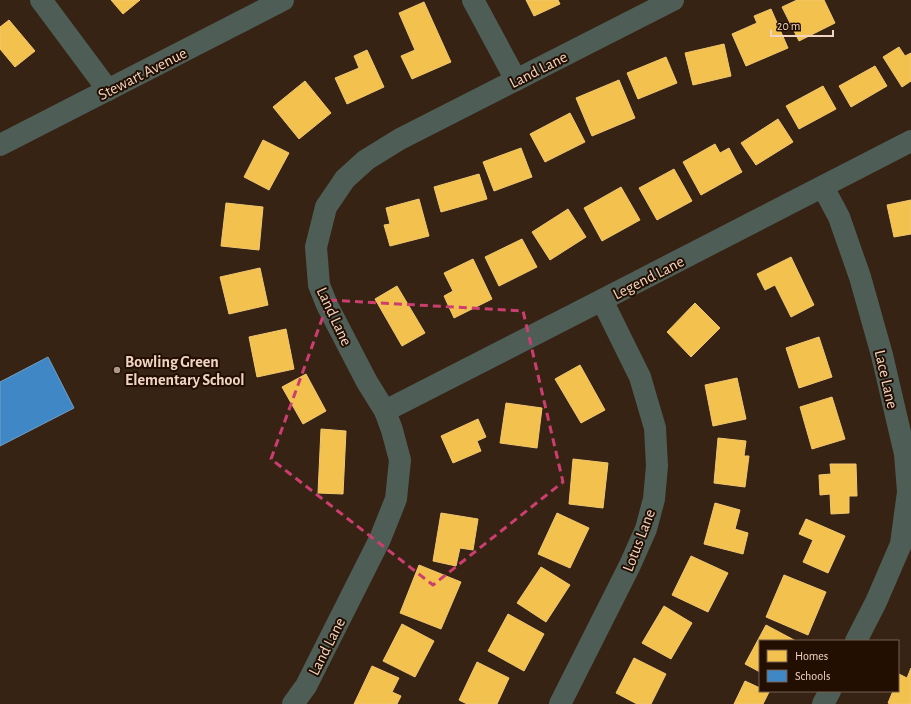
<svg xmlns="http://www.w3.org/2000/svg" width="911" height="704" font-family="'Alegreya Sans',sans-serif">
<rect width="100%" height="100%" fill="#362314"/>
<g fill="#f2c14e" stroke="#f2c770">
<path d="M111 0H140L123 14Z"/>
<path d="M526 0H558L560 4 534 16Z"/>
<path d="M797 0H824L835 23 799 41 782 7Z"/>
<path d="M424 2 451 62 412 79 401 56 415 50 399 13Z"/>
<path d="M771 9 788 48 746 66 732 34 757 23 754 16Z"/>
<path d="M9 20 35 51 15 67 0 49V27Z"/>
<path d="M724 44 731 76 693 85 685 53Z"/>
<path d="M899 47 905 56 911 53V81L902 87 883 57Z"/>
<path d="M367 50 384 87 347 104 335 78 359 68 354 56Z"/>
<path d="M666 57 677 83 638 99 627 73Z"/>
<path d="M875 66 887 86 851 107 839 86Z"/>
<path d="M619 80 635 118 592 136 576 98Z"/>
<path d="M305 81 331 113 299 139 273 107Z"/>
<path d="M823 86 836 109 799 129 786 106Z"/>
<path d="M570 113 585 142 545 162 530 134Z"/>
<path d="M778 119 793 142 756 165 741 143Z"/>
<path d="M263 140 289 153 269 190 244 177Z"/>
<path d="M715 144 720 153 729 148 742 172 701 195 683 162Z"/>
<path d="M521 148 532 177 494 191 483 162Z"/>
<path d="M674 169 692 201 657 220 639 188Z"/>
<path d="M479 174 487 199 441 212 434 187Z"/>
<path d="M621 187 640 220 602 241 584 208Z"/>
<path d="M419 199 429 236 390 246 384 225 390 224 386 208Z"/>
<path d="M911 200V234L894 237 887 205Z"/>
<path d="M226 203 263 207 259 250 221 246Z"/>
<path d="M568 209 586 237 550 260 532 232Z"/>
<path d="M522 239 537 267 499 286 485 257Z"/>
<path d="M791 257 814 305 791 317 775 285 765 290 757 274Z"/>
<path d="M473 259 492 299 454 318 444 296 453 291 444 273Z"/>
<path d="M260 268 268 305 229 314 220 277Z"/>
<path d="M397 286 425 333 402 346 375 299Z"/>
<path d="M695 303 720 328 691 357 667 332Z"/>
<path d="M286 329 294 369 257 377 249 337Z"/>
<path d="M819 337 832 377 799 388 786 348Z"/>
<path d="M580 365 605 410 581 423 555 379Z"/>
<path d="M306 374 326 411 303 424 282 387Z"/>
<path d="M737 378 746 419 713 426 705 385Z"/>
<path d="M832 397 845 439 812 449 800 407Z"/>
<path d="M506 403 542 408 537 448 500 443Z"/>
<path d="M478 419 486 437 477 441 481 451 453 463 441 436Z"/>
<path d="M321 429 346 431 343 494 318 493Z"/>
<path d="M718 438 746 441 744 456H749L745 487 714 483Z"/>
<path d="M573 459 608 463 603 508 569 504Z"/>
<path d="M830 464H856L857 496H849V513L831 514 830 494 820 495 819 475 831 474Z"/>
<path d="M715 503 740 510 735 529 748 533 743 554 704 544Z"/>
<path d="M441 513 478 519 473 550 460 548 456 566 433 561Z"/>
<path d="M557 513 589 528 570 568 538 554Z"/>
<path d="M806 519 845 536 828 573 803 562 813 540 799 534Z"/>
<path d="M691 556 728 573 708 612 672 595Z"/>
<path d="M419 565 461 582 441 629 400 613Z"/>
<path d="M541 567 570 585 546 622 517 603Z"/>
<path d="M784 575 826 592 808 635 766 617Z"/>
<path d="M664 606 692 623 671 659 642 643Z"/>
<path d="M508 614 544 634 524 671 488 651Z"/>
<path d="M402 624 434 641 415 677 383 661Z"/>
<path d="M766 625 796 641H760V672L745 664Z"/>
<path d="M634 658 666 674 651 704H637L616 693Z"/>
<path d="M477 662 509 678 497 704H467L459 700Z"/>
<path d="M372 666 399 678 392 692 401 696 397 704H354Z"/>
<path d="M911 668V704H890L888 703 893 691H898V677L899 674 907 678Z"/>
<path d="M745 681 760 688V691H766L769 692 763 704H734Z"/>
</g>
<path fill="#3f88c5" stroke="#749fc4" d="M48 357 74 408 0 446V382Z"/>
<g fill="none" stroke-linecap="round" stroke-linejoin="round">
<g stroke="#4e5e56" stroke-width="22">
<path d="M41 0 108 90"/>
<path d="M473 0 516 80"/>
<path d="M823 187 839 217 860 277 882 355 905 454 908 492 901 544 876 602 856 641"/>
<path d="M385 411 602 300 911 141"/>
<path d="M293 704 306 686 380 539 396 499 400 460 392 430 385 411 367 382 327 305 319 285 316 247 326 207 345 179 366 160 400 139 673 0"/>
<path d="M560 704 630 565 646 529 654 499 657 466 655 428 640 377 602 300"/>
<path d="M823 704 830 691"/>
</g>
<path stroke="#4e5e56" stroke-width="22" d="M0 145 283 0"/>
</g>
<path fill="none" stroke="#cb3e6f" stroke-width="3" stroke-dasharray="8 5" stroke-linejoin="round" d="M329 300 523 311 563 482 433 585 271 459Z"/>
<circle fill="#b09684" stroke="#220f02" stroke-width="1.5" cx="117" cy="370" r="4"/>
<g text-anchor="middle" stroke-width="4" stroke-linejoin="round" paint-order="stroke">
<g font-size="16" fill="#f1d4c1" stroke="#220f02">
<text transform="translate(538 69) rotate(-27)" y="6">Land Lane</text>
<text transform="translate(142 73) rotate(-27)" y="6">Stewart Avenue</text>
<text transform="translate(648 277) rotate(-27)" y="6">Legend Lane</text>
<text transform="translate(335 316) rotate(65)" y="6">Land Lane</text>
<text transform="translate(887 379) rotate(77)" y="6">Lace Lane</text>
<text transform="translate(638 540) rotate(-69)" y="6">Lotus Lane</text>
<text transform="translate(326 646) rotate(-63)" y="6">Land Lane</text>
</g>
<g font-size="16" font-weight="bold" fill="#f1d4c1" stroke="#220f02" text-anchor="start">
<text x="125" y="367">Bowling Green<tspan x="125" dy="18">Elementary School</tspan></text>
</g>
</g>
<rect x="759" y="640" width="140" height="52" fill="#220f02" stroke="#755e4e"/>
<rect x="767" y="650" width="20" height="12" fill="#f2c14e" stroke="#755e4e"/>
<text x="795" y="660" font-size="12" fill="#f1d4c1">Homes</text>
<rect x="767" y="670" width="20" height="12" fill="#3f88c5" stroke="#755e4e"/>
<text x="795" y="680" font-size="12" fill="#f1d4c1">Schools</text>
<path d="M771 30v6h62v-6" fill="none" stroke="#f1d4c1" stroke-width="2"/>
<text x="777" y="30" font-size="12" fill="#f1d4c1" stroke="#220f02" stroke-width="3" paint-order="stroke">20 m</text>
</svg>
